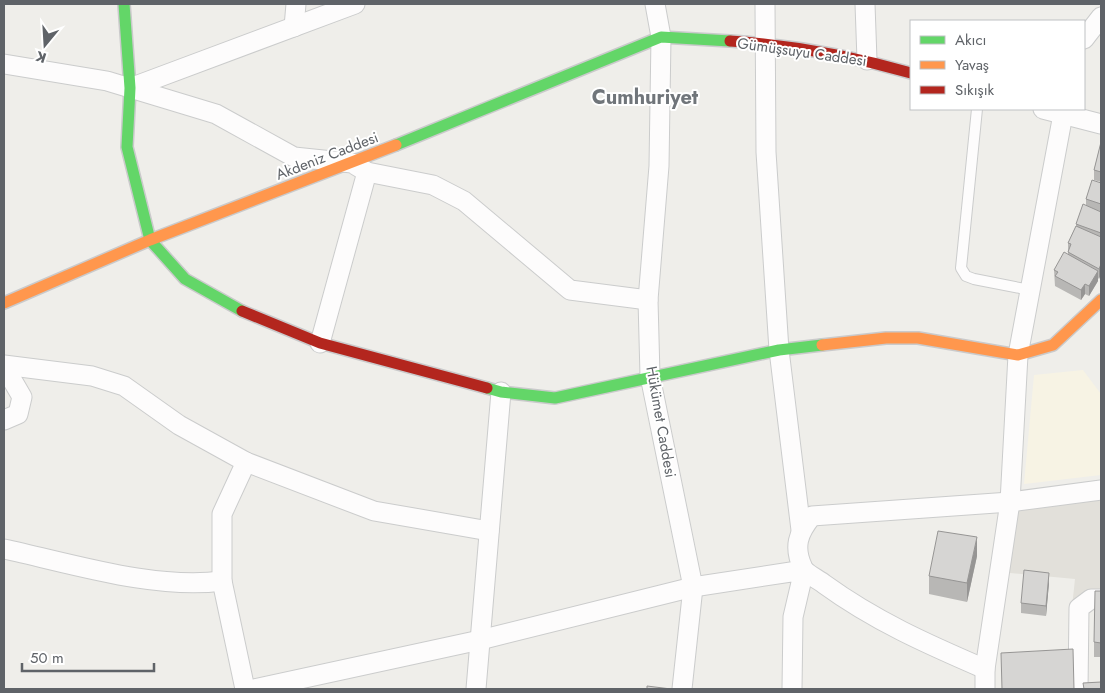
<svg xmlns="http://www.w3.org/2000/svg" width="1105" height="693" font-family="Jost,sans-serif">
<rect width="100%" height="100%" fill="#efeeea"/>
<path fill="#f7f3e4" d="M1083 370 1101 394V475L1024 484 1034 375Z"/>
<path fill="#e2e0da" d="M1101 490V599L1072 607 1075 579 999 572 1010 502Z"/>
<g fill="none" stroke-linecap="round" stroke-linejoin="round">
<g stroke="#cbcccc" stroke-width="12">
<path id="lane" d="M977 109 961 268 966 276 974 279 1030 290"/>
</g>
<g stroke="#cbcccc" stroke-width="21">
<g id="street">
<path d="M655 4 661 37 659 166 648 300 650 376 693 587 682 689"/>
<path d="M765 4 766 152 779 350 801 530"/>
<path d="M865 4 867 60"/>
<path d="M294 27 296 4"/>
<path d="M1084 39 1101 17"/>
<path d="M4 64 107 81 216 114 294 157 352 163 367 172 433 185 464 201 570 290 648 300"/>
<path d="M130 88 355 4"/>
<path d="M1043 109 1101 124"/>
<path d="M320 343 367 172"/>
<path d="M4 365 92 376 124 386 179 425 246 462 374 511 489 531"/>
<path d="M4 366 22 397 18 414 4 420"/>
<path d="M4 549C70 563 154 590 222 581"/>
<path d="M985 669C927 644 875 621 824 584 818 579 806 574 803 568 793 547 798 533 812 516L1010 502 1101 490"/>
<path d="M245 689 222 581V514L246 462"/>
<path d="M254 689 480 640 693 587 804 570 793 617 792 689"/>
<path d="M476 689 501 392"/>
<path d="M985 689V669L1010 502 1018 355 1064 109"/>
<path d="M1078 689 1079 608 1091 599H1101"/>
</g>
</g>
<g stroke="#cacacb" stroke-width="14">
<g id="fast">
<path d="M124 4 130 88 127 147 150 240 185 279 242 311"/>
<path d="M396 145 661 37 730 41"/>
<path d="M487 388 501 392 555 398 779 350 822 345"/>
</g>
</g>
<g stroke="#cacacb" stroke-width="14">
<g id="slow">
<path d="M4 303 150 240 396 145"/>
<path d="M822 345 886 338H918L1018 355 1053 345 1101 300"/>
</g>
</g>
<g stroke="#cacacb" stroke-width="14">
<g id="jam">
<path d="M730 41C791 45 852 56 911 73"/>
<path d="M242 311 320 343 487 388"/>
</g>
</g>
<use href="#lane" stroke="#fdfcfc" stroke-width="10"/>
<use href="#street" stroke="#fdfcfc" stroke-width="19"/>
<use href="#fast" stroke="#63d668" stroke-width="11"/>
<use href="#slow" stroke="#ff974d" stroke-width="11"/>
<use href="#jam" stroke="#b3261e" stroke-width="11"/>
</g>
<g fill="#b8b7b5">
<path d="M1101 142V182L1094 180V170Z"/>
<path d="M1101 183V274L1099 279 1098 278V281L1089 296 1085 294 1081 300 1055 286 1054 270 1068 254V243L1076 226V224L1086 205V199Z"/>
<path d="M977 556 967 602 929 594V576Z"/>
<path d="M1049 583 1046 616 1021 613V603Z"/>
<path d="M1101 591V657H1094V642Z"/>
</g>
<g fill="#969594">
<path d="M1101 264V274L1099 279V269Z"/>
<path d="M1098 271V281L1089 296V286Z"/>
<path d="M1085 284V294L1081 300V290Z"/>
<path d="M977 537V556L967 602V583Z"/>
<path d="M1049 573V583L1046 616V606Z"/>
</g>
<g fill="#d6d5d3" stroke="#969594">
<path d="M1101 142V172L1094 170Z"/>
<path d="M1092 180 1101 183V204L1086 199Z"/>
<path d="M1083 204 1101 212V233L1076 224Z"/>
<path d="M1076 226 1101 237V264L1099 269 1068 252 1071 244 1068 243Z"/>
<path d="M1064 252 1098 271 1089 286 1085 284 1081 290 1055 276 1058 272 1054 270Z"/>
<path d="M938 531 977 537 967 583 929 576Z"/>
<path d="M1024 570 1049 573 1046 606 1021 603Z"/>
<path d="M1095 591H1101V643L1094 642Z"/>
<path d="M1073 649 1074 689H1002L1001 653Z"/>
<path d="M1101 682V689H1084L1083 683Z"/>
<path d="M647 686 671 689H647Z"/>
</g>
<g text-anchor="middle" stroke-width="4" stroke-linejoin="round" paint-order="stroke">
<g font-size="15" fill="#5f6368" stroke="#fff">
<text transform="translate(802 52) rotate(8)" y="5">Gümüşsuyu Caddesi</text>
<text transform="translate(327 156) rotate(-21)" y="5">Akdeniz Caddesi</text>
<text transform="translate(661 422) rotate(80)" y="5">Hükümet Caddesi</text>
</g>
<g font-size="20" font-weight="bold" fill="#70757a" stroke="#fff">
<text x="645" y="104">Cumhuriyet</text>
</g>
</g>
<rect width="1105" height="693" fill="none" stroke="#5f6368" stroke-width="10"/>
<rect x="910" y="20" width="175" height="90" fill="#ffffff" stroke="#bfc1c3"/>
<rect x="920" y="36" width="25" height="8" fill="#63d668" stroke="#bfc1c3"/>
<text x="955" y="45" font-size="15" fill="#5f6368">Akıcı</text>
<rect x="920" y="61" width="25" height="8" fill="#ff974d" stroke="#bfc1c3"/>
<text x="955" y="70" font-size="15" fill="#5f6368">Yavaş</text>
<rect x="920" y="86" width="25" height="8" fill="#b3261e" stroke="#bfc1c3"/>
<text x="955" y="95" font-size="15" fill="#5f6368">Sıkışık</text>
<g transform="translate(45 45) rotate(198)" stroke="#ffffff" stroke-width="4" paint-order="stroke">
<path d="M0-4L9 19L0 12L-9 19Z" fill="#5f6368"/>
<text y="-8" font-size="14" font-weight="bold" text-anchor="middle" fill="#5f6368">K</text>
</g>
<path d="M22 663v8h132v-8" fill="none" stroke="#5f6368" stroke-width="2.5"/>
<text x="30" y="663" font-size="15" fill="#5f6368" stroke="#ffffff" stroke-width="4" paint-order="stroke">50 m</text>
</svg>
